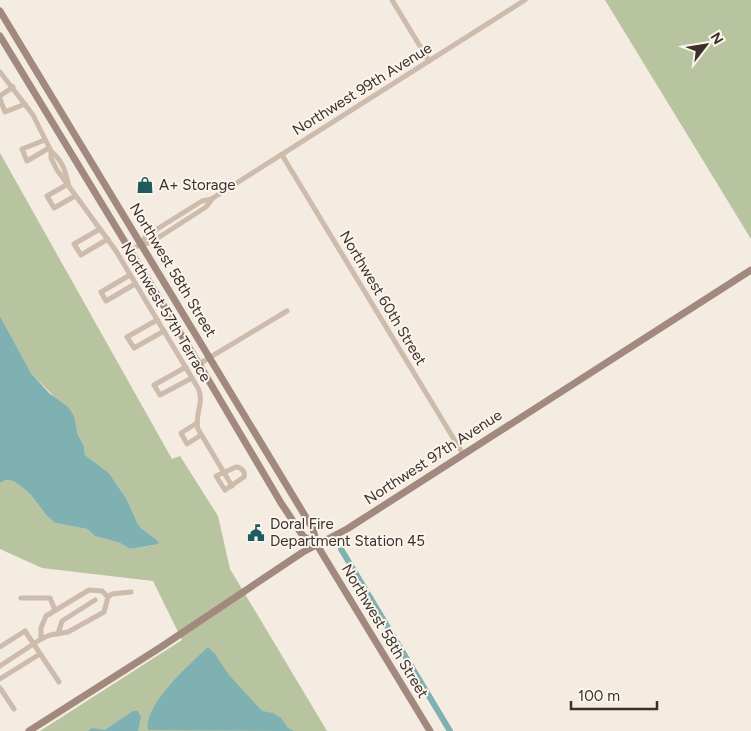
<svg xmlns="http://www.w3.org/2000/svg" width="751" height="731" font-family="Figtree,sans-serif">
<rect width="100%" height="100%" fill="#f4ebe1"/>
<g fill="#b8c4a0">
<path d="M605 0H751V239Z"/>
<path d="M0 153 172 459 180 456 218 516 230 569 327 731H40L182 640 153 581 42 568 0 549V483L6 480 13 481 22 487 31 495 46 515 55 523 87 529 95 536 120 543 130 549 159 544 157 540 142 529 138 524 126 498 109 473 85 455 84 446 78 435 74 417 31 373 0 316Z"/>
</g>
<g fill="#7fb0b2">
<path d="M0 316 31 373 49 393 68 407 74 416 78 435 84 446 85 455 109 473 126 498 138 524 142 529 157 540 159 544 130 549 120 543 95 536 87 529 55 523 46 515 31 495 22 487 13 481 6 480 0 483Z"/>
<path d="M208 647 215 654 229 675 262 711 273 713 281 718 288 728 294 731 148 730C143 705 191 663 208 647Z"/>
<path d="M133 711H138L141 717 138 731H88L92 728 105 730Z"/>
</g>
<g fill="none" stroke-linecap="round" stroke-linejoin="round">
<path stroke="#7fb0b2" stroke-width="6" d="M341 549 450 731"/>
<g stroke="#cdbbac" stroke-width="5">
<path d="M392 0 429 61"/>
<path d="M0 72 33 115 51 151V158L57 170 116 251 198 388C205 402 194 415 198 429L232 486"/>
<path d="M0 96 13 87"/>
<path d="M0 99 5 112 25 104"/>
<path d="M45 140 22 149 27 161 49 148"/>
<path d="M51 151C62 161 65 169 68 183"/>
<path d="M282 155 463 454"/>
<path d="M68 184 47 196 54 208 75 196"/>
<path d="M100 229 74 244 81 255 108 239"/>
<path d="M141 244 150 243 206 207 213 198 525 0"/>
<path d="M130 251 141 244 146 236 202 201 212 199"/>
<path d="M130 275 101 292 106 301 135 284"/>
<path d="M157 320 127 337 134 348 164 331"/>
<path d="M199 364 287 311"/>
<path d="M186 367 154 385 160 395 192 378"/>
<path d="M197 423 181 433 187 444 201 435"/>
<path d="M236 467C241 467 246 472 244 477L225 490 216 476Z"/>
<path d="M21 598H50L55 610"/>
<path d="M58 634 62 621 95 600"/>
<path d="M41 639V628L46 616 89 590 102 591 108 597 112 594 131 592"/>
<path d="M0 647 25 631 59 682"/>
<path d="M0 666 41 639 50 635 68 632 104 612 108 597"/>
<path d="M0 679 40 654"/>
<path d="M0 688 14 709"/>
</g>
<g stroke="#a18a7d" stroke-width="7">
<path d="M0 11 313 529 317 545 430 731"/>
<path d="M0 36 199 364 281 503 303 536 317 545"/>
<path d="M29 731 161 647 303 552 347 529 751 270"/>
</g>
</g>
<defs>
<g id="shop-bare" transform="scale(1.35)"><path d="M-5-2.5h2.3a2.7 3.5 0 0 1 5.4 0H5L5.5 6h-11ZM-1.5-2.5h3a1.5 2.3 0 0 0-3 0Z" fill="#1f5a5e" stroke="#fbf5ee" stroke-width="2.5" paint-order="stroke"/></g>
<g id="civic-bare" transform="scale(1.35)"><path d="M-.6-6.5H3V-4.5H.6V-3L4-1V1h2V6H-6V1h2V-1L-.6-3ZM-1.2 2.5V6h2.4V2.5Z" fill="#1f5a5e" stroke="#fbf5ee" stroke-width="2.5" paint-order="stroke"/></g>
</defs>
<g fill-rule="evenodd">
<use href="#shop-bare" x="145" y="185"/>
<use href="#civic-bare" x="256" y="533"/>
</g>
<g text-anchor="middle" stroke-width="4" stroke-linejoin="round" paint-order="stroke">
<g font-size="15" fill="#3b302b" stroke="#fbf5ee">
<text transform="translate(362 89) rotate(-32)" y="5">Northwest 99th Avenue</text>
<text transform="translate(173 270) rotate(59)" y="5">Northwest 58th Street</text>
<text transform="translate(383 298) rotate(59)" y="5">Northwest 60th Street</text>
<text transform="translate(166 312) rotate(59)" y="5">Northwest 57th Terrace</text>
<text transform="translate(433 457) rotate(-33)" y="5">Northwest 97th Avenue</text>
<text transform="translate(385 631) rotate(59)" y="5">Northwest 58th Street</text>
</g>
<g font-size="15" fill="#3b302b" stroke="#fbf5ee" text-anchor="start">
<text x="159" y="190">A+ Storage</text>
<text x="270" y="529">Doral Fire<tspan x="270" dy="17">Department Station 45</tspan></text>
</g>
</g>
<g transform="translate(706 45) rotate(59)" stroke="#fbf5ee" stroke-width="4" paint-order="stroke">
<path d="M0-4L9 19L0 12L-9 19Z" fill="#3b302b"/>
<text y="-8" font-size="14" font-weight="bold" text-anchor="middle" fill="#3b302b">N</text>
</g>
<path d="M571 701v8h86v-8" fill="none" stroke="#3b302b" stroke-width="2.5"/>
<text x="578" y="701" font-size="15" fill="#3b302b" stroke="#fbf5ee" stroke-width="4" paint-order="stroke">100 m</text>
</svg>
